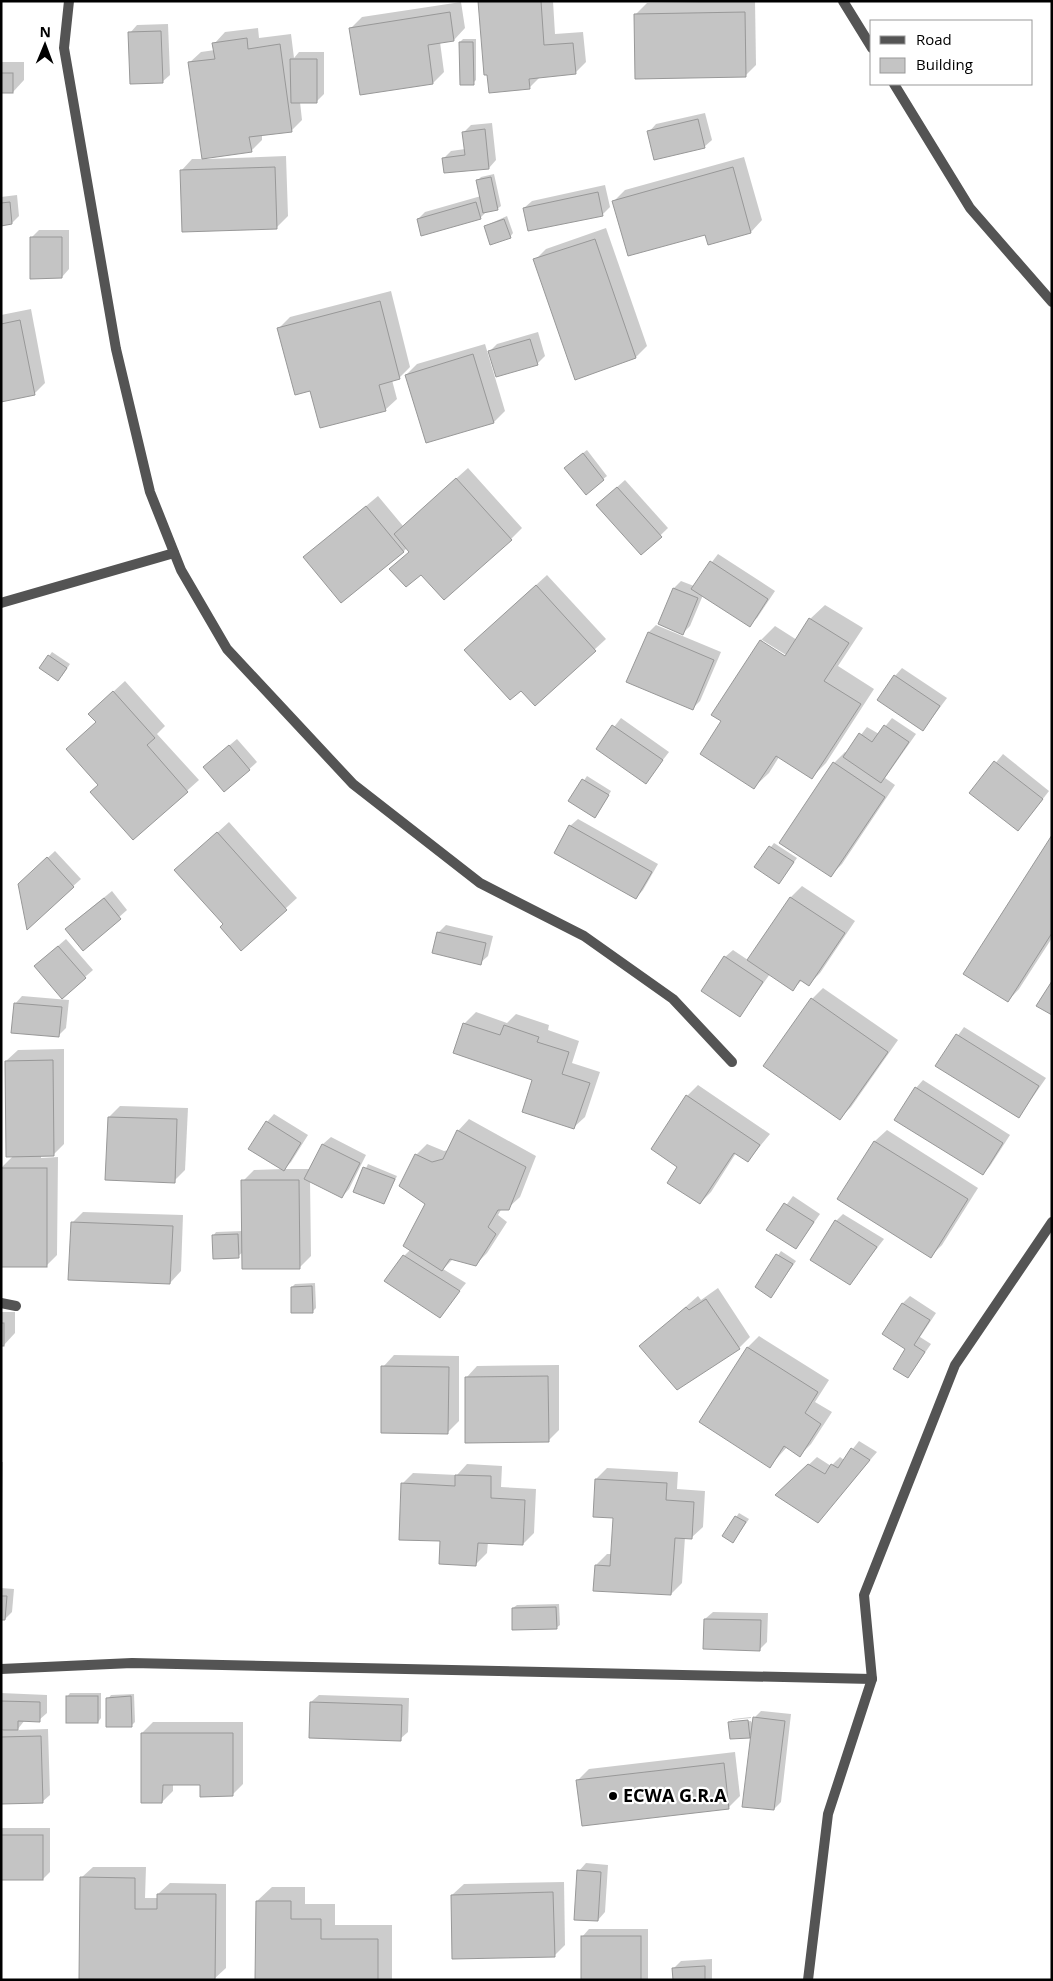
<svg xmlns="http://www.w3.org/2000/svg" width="1053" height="1981" font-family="'Open Sans',sans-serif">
<rect width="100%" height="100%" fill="#fff"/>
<g fill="#0003" fill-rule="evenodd">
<path d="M479 1H553L555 34 583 32 586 62 575 73 541 76 530 87Z"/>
<path d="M755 1 756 65 745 76 636 14 647 3Z"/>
<path d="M461 2 465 28 454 40 440 42 444 72 433 83 361 94 351 28 362 17Z"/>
<path d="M168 24 170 75 162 82 130 33 137 25Z"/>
<path d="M258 28 259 38 291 34 294 58 299 52H324V94L317 101 300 102 302 120 291 131 262 135V140L251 151 206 157 207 159 286 156 288 216 277 227 181 171 192 159H203L189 63 201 52 215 50 214 44 225 32Z"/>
<path d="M463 39H476V80L473 83 460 42Z"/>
<path d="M1 62H24V80L13 92H1Z"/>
<path d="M705 113 712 140 704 147 649 132 656 124Z"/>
<path d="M492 123 496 160 489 168 444 158 451 151 465 149 464 132 471 125Z"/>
<path d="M744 157 762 220 751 232 709 243 706 233 614 201 625 190Z"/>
<path d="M494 174 501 206 497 209 487 211 480 218 418 219 425 212 481 196 478 180 481 177Z"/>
<path d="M605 185 610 207 602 215 524 208 532 201Z"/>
<path d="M17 195 19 216 12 223 1 225V197Z"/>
<path d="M507 216 513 233 510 237 485 226Z"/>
<path d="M606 228 647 346 636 357 535 260 546 249Z"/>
<path d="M39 230H69V269L62 277 31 238Z"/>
<path d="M391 291 410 367 399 378 392 380 397 399 385 410 311 389 279 328 290 317Z"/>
<path d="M31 309 45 383 34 394 1 401V315Z"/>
<path d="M538 332 545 356 537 364 490 351 497 344Z"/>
<path d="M485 344 505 411 494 422 406 375 417 364Z"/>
<path d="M587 450 607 476 586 493 569 464Z"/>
<path d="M468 468 522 528 511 539 410 551 407 548 403 552 305 557 378 496 403 526Z"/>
<path d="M625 480 668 528 642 553 605 498Z"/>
<path d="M718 554 775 591 757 618 749 625 703 595 690 626 683 633 659 624 674 588 681 581 694 586Z"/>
<path d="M547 575 606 639 535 704 477 639Z"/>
<path d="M825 605 863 628 838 666 874 689 826 763 811 778 779 757 769 773 754 787 723 721 713 714 761 640 775 626 797 640 810 619ZM762 640 791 658 789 660 762 643Z"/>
<path d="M656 625 721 652 700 701 693 708 649 632Z"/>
<path d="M52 652 70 664 62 676 41 667Z"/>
<path d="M902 668 947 698 923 730 895 676Z"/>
<path d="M125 681 165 726 157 734 199 780 133 839 100 784 67 749 97 721 101 703Z"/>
<path d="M621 718 669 752 646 782 598 748Z"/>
<path d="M892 718 916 734 885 778 895 785 842 864 831 875 834 763 845 752 847 753 867 727 879 734Z"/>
<path d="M237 739 257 762 225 791 212 760Z"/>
<path d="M1003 754 1049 791 1025 822 971 793Z"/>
<path d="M587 776 611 791 598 813 570 801Z"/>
<path d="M578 819 658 864 643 890 636 898 570 826Z"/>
<path d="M229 822 297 898 241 949 224 924 176 870Z"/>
<path d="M1052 837V938L1019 989 1008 1001Z"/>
<path d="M774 843 797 858 782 879 756 867Z"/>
<path d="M55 851 81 879 28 927 27 877Z"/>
<path d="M802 886 855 921 820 973 809 984 802 980 793 989 770 974 740 1015 725 957 733 950 748 960 791 897Z"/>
<path d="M112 891 127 910 83 949 74 922Z"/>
<path d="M446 925 493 936 488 956 480 963 438 933Z"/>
<path d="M66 939 93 970 62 997 43 959Z"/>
<path d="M823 988 898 1040 851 1107 840 1118 812 999Z"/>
<path d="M22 996 69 1000 66 1028 59 1035 15 1004Z"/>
<path d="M476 1012 507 1023 516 1014 549 1025 548 1030 579 1041 572 1063 600 1072 585 1117 573 1128 534 1079 464 1024Z"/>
<path d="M964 1027 1046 1078 1019 1117 937 1065Z"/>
<path d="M64 1049V1144L53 1155H41V1158L58 1157 57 1255 46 1266H1V1168L13 1156 6 1061 18 1050Z"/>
<path d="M923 1080 1010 1135 990 1166 983 1174 916 1088Z"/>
<path d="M698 1085 770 1134 748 1161 736 1153 711 1192 700 1203 679 1166 687 1096Z"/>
<path d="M120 1106 188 1108 185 1170 174 1181 109 1117Z"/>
<path d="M274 1114 308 1135 291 1162 284 1169H310L323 1144 331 1137 366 1155 349 1189 342 1197 310 1180 311 1256 299 1268 243 1252 238 1256 213 1236 216 1232 243 1231V1181L254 1170 283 1169 267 1122Z"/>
<path d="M469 1119 536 1156 520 1197 508 1208H502L498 1215 507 1222 487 1253 476 1264 453 1259 443 1269 466 1283 439 1317 404 1256 411 1249 427 1203 416 1155 427 1144 444 1151 449 1150 458 1131Z"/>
<path d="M887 1130 978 1188 942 1245 931 1256 839 1199 875 1141Z"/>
<path d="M368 1164 397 1176 384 1203 355 1191Z"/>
<path d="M793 1196 820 1214 796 1248 768 1230Z"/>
<path d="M83 1212 183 1215 181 1271 170 1283 72 1223Z"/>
<path d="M843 1214 884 1239 850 1283 836 1221Z"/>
<path d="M781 1251 796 1261 771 1296 757 1287Z"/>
<path d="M315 1283 316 1308 312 1312 292 1287 295 1284Z"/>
<path d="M718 1288 750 1337 739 1348 641 1346 698 1296 701 1300Z"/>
<path d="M910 1296 936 1313 920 1337 931 1344 908 1377 903 1303Z"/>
<path d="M1 1312H15V1333L4 1345H1Z"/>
<path d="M759 1336 829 1380 815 1402 832 1412 811 1444 800 1455 787 1447 770 1466 700 1422 748 1347Z"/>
<path d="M394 1355 459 1356V1421L448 1432 383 1367Z"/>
<path d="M559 1365V1430L548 1441 466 1378 477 1366Z"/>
<path d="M859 1441 877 1452 825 1513 777 1495 817 1457 831 1466 840 1457 844 1460Z"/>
<path d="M1 1462H3L1 1566Z"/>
<path d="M467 1464 502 1466 501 1487 536 1489 534 1533 523 1544 488 1542 487 1553 476 1564 441 1540 402 1484 413 1473 457 1475Z"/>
<path d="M607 1468 678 1472 677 1489 705 1491 703 1527 691 1538 685 1537 682 1583 671 1594 596 1565 607 1554H612L614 1517 596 1479Z"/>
<path d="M739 1513 749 1519 733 1542 723 1536Z"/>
<path d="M1 1588 14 1589 12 1612 5 1619H1Z"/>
<path d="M559 1604 560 1625 556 1628 513 1608 517 1605Z"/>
<path d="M713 1612 768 1613 767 1642 760 1649 705 1619Z"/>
<path d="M1 1693 47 1695V1713L39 1720H25L17 1730 48 1729 50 1795 42 1802 1 1803V1732L5 1729H1Z"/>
<path d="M70 1693H101V1718L98 1722 67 1697Z"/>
<path d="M134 1694 135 1722 131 1726 108 1699 111 1695Z"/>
<path d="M319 1695 409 1698 408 1732 400 1739 311 1702Z"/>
<path d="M761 1711 791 1714 781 1802 774 1809 752 1734 749 1736 730 1722 732 1720V1723L751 1721 753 1725 754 1718Z"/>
<path d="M751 1717V1718L732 1720 733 1719Z"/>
<path d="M153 1722H243V1784L232 1795 201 1784 173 1783V1791L162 1802 142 1733Z"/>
<path d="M735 1752 740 1796 728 1808 578 1780 589 1769Z"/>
<path d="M1 1828H50V1872L43 1879H1Z"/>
<path d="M586 1863 608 1865 605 1912 598 1920 579 1871Z"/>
<path d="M93 1867H146L145 1898H158V1894L170 1883 226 1884V1968L214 1979 81 1878Z"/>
<path d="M564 1882 565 1945 554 1956 452 1895 464 1884Z"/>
<path d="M272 1887H305V1904H335V1925H392V1980H256L257 1901Z"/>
<path d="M589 1929H648V1980H582V1937Z"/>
<path d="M712 1959V1980H674V1968L681 1961Z"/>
</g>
<g fill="#c4c4c4" stroke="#989898">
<path d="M478 1H541L544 45 573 43 576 74 529 79 530 89 489 93 487 75H484Z"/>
<path d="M450 12 454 41 428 45 433 84 360 95 349 28Z"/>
<path d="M745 12 746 77 635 79 634 14Z"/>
<path d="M161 31 163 83 130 84 128 32Z"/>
<path d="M247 38 248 49 280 44 292 132 249 137 252 152 202 159 188 62 215 59 212 43Z"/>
<path d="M459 42H473L474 85H460Z"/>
<path d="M290 59H317V103H291Z"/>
<rect x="1" y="73" width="12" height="20"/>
<path d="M698 119 705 148 654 160 647 131Z"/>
<path d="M485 129 489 169 444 173 442 158 465 155 462 132Z"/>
<path d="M275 167 277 229 182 232 180 170Z"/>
<path d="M733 167 751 233 708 245 705 235 628 256 612 201Z"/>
<path d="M491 177 498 210 483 213 476 180Z"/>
<path d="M598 192 603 216 528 231 523 208Z"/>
<path d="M10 202 12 224 1 226V203Z"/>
<path d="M476 202 481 219 421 236 417 219Z"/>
<path d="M504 219 511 238 490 245 484 226Z"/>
<path d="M30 237H62V278L30 279Z"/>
<path d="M595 239 636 358 575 380 533 259Z"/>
<path d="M380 301 400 379 379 385 386 411 320 428 310 391 295 395 277 328Z"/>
<path d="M20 320 35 395 1 402V324Z"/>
<path d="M530 339 538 365 496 377 488 351Z"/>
<path d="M473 354 494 423 426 443 405 375Z"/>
<path d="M583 453 604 480 586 495 564 468Z"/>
<path d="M456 478 512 540 444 600 421 575 406 587 389 569 409 552 394 534Z"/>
<path d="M617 487 662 537 641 555 596 505Z"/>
<path d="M366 506 404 552 341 603 303 557Z"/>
<path d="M710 561 768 599 750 627 691 589Z"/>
<path d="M536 585 596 651 535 706 521 691 510 700 464 650Z"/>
<path d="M673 588 698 598 683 635 658 624Z"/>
<path d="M809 618 849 643 824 681 861 704 812 779 776 756 754 789 700 754 721 721 711 715 760 640 785 656Z"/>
<path d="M648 632 714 660 693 710 626 682Z"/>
<path d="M48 655 67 668 58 681 39 668Z"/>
<path d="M894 675 940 706 923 731 877 700Z"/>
<path d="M113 691 155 738 147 745 188 792 133 840 90 792 98 785 66 749 96 722 88 714Z"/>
<path d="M612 725 663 760 646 784 596 749Z"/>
<path d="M884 725 909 742 881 783 843 757 859 733 872 742Z"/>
<path d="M229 745 250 770 224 792 203 767Z"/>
<path d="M994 761 1043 799 1018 831 969 793Z"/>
<path d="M833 762 885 797 831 877 779 843Z"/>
<path d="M582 779 609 795 595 818 568 801Z"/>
<path d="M569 825 652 872 636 899 554 853Z"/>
<path d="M217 832 287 910 241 951 220 927 223 924 174 870Z"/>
<path d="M1052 835V933L1008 1002 963 974Z"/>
<path d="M769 846 794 862 779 884 754 867Z"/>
<path d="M47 857 74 887 27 930 18 884Z"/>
<path d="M790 897 845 933 809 986 800 980 793 991 747 960Z"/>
<path d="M104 898 121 919 83 951 65 929Z"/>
<path d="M437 932 486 943 481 965 432 953Z"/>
<path d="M58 946 86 978 62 999 34 966Z"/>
<path d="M724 956 763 982 740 1017 701 991Z"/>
<path d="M1052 981V1015L1036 1006Z"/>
<path d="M811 998 888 1052 840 1120 763 1066Z"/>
<path d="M14 1003 62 1007 59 1037 11 1033Z"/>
<path d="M463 1023 500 1035 504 1025 539 1037 537 1042 569 1052 562 1074 590 1083 574 1129 522 1112 532 1080 453 1053Z"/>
<path d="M956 1034 1039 1086 1019 1118 935 1066Z"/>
<path d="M53 1060 54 1156 6 1157 5 1061Z"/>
<path d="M915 1087 1003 1143 983 1175 894 1120Z"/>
<path d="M686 1095 760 1145 748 1162 734 1153 700 1204 667 1183 677 1167 651 1149Z"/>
<path d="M108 1117 177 1119 175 1183 105 1180Z"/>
<path d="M266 1121 301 1143 284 1171 248 1149Z"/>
<path d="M457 1130 526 1167 509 1210H498L488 1227 496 1234 476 1266 450 1259 442 1271 403 1246 425 1204 399 1186 415 1154 432 1162 443 1159Z"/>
<path d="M874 1141 968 1199 931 1258 837 1199Z"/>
<path d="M322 1144 360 1163 342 1198 304 1179Z"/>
<path d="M363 1167 395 1179 384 1204 353 1192Z"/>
<rect x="1" y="1168" width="46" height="99"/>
<path d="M241 1180H299L300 1269H242Z"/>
<path d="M784 1203 814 1222 796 1249 766 1230Z"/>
<path d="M835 1220 877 1247 850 1285 810 1260Z"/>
<path d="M71 1222 173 1226 170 1284 68 1280Z"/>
<path d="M238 1234 239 1258 213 1259 212 1235Z"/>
<path d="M776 1254 793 1264 771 1298 755 1287Z"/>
<path d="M403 1255 460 1291 440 1318 384 1281Z"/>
<path d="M312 1286 313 1313H291V1287Z"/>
<path d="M706 1299 740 1349 677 1390 639 1346 686 1307 689 1310Z"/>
<path d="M902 1303 930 1320 914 1345 925 1352 908 1378 893 1369 905 1349 882 1334Z"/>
<rect x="1" y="1323" width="3" height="23"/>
<path d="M747 1347 818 1392 805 1413 821 1424 800 1457 784 1446 770 1468 699 1422Z"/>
<path d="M381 1366 449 1367 448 1434 381 1433Z"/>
<path d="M548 1376 549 1442 465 1443V1377Z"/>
<path d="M851 1448 870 1460 818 1523 775 1495 808 1464 825 1474 831 1464 838 1468Z"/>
<path d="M455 1475 491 1476V1498L525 1500 523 1545 478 1543 476 1566 439 1564 440 1541 399 1540 401 1483 455 1486Z"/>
<path d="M595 1479 667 1483 666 1500 694 1502 692 1539 675 1538 671 1595 593 1591 595 1565 610 1566 613 1518 593 1517Z"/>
<path d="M735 1516 746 1522 733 1543 722 1536Z"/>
<path d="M1 1596H7L5 1620H1Z"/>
<path d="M556 1607 557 1629 512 1630V1608Z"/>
<path d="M704 1619 761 1620 760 1651 703 1649Z"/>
<rect x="66" y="1696" width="32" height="27"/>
<path d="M131 1696 132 1727H106V1698Z"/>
<path d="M1 1701 40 1702V1722L18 1721V1730H1Z"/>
<path d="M310 1702 402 1705 401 1741 309 1738Z"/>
<path d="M753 1717 785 1721 774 1810 742 1807Z"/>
<path d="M748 1720 750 1738 730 1739 728 1722Z"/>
<path d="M141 1733H233V1796L200 1797V1785H163L162 1803H141Z"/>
<path d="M41 1736 43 1803 1 1804V1737Z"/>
<path d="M724 1763 729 1809 582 1826 576 1780Z"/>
<rect x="1" y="1835" width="42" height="45"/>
<path d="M577 1870 601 1872 598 1921 574 1920Z"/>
<path d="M80 1877 135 1878V1909H157V1894H216L215 1980 79 1979Z"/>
<path d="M553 1892 555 1957 452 1959 451 1895Z"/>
<path d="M256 1901H291V1919H321V1939H378V1980H255Z"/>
<rect x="581" y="1936" width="60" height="44"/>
<path d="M705 1966V1980H673L672 1968Z"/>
</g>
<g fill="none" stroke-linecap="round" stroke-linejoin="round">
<g stroke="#545454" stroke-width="10">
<path d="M69 1 64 48 116 349 150 492 181 570 227 649 353 784 480 883 584 936 673 999 732 1062"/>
<path d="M1 603 174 553"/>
<path d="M1 1303 16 1306"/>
<path d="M1 1669 132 1663 872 1679"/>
</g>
<g stroke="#545454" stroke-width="10">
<path d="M843 1 872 48"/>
<path d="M894 84 970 208 1052 302"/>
<path d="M808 1980 828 1814 872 1679 864 1595 955 1365 1052 1222"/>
</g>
</g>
<circle fill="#000" stroke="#fff" stroke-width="2" cx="613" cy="1796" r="5"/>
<g text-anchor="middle" stroke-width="4.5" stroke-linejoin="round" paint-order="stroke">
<g font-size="18" font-weight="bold" fill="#000" stroke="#fff" text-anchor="start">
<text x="623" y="1802">ECWA G.R.A</text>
</g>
</g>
<rect width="1053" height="1981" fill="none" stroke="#000000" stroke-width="5"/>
<rect x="870" y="20" width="162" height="65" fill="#ffffff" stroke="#999999"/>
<rect x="880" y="36" width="25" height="8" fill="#545454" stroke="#999999"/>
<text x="916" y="45" font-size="15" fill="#000000">Road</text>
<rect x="880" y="58" width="25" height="15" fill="#c4c4c4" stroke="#999999"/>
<text x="916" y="70" font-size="15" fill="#000000">Building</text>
<g transform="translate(45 45) rotate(1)" stroke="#ffffff" stroke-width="4" paint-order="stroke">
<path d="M0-4L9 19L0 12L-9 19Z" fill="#000000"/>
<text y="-8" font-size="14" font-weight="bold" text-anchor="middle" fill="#000000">N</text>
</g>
</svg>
